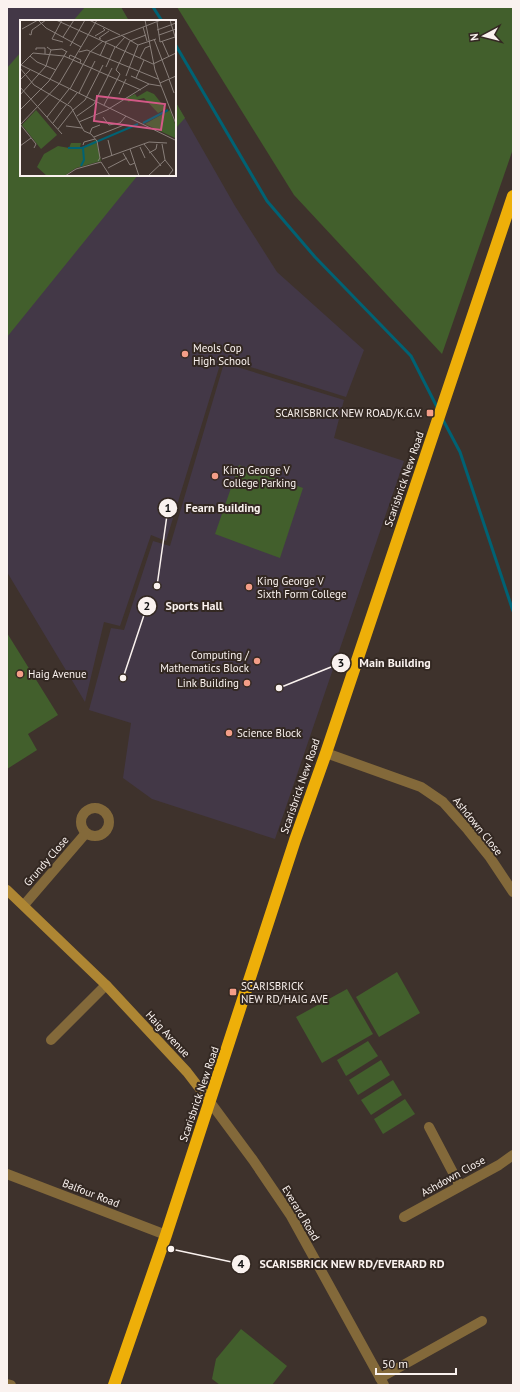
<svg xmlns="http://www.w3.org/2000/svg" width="520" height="1392" font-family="'PT Sans',sans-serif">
<rect width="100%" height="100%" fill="#3e322c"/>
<g fill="#433847">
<path d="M7 7H121L129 21H21V175H175V101L235 206 277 272 364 350 346 397 222 358 166 541 151 535 120 626 104 622 85 702 7 572Z"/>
<path d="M224 363 344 400 334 438 404 461 275 839 152 799 123 778 131 723 89 710 111 628 124 630 153 541 170 546Z"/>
</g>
<g fill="#425f2c">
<path d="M85 7H121L129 21H73Z"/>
<path d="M177 7H513V149L442 354 294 195Z"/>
<path d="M21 52V175H138L7 337V68Z"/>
<path d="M175 101 185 118 175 129Z"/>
<path d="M239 465 303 488 280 558 215 534Z"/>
<path d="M7 633 58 715 28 734 37 750 7 769Z"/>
<path d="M397 972 420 1013 379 1037 356 997Z"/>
<path d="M347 989 373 1034 322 1063 296 1017Z"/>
<path d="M368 1041 378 1056 346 1076 337 1060Z"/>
<path d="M381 1060 390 1075 358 1095 349 1080Z"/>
<path d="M393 1080 402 1095 371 1115 361 1100Z"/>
<path d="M405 1099 415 1114 383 1134 374 1119Z"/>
<path d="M241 1329 287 1366 272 1385H220L212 1379 216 1359Z"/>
</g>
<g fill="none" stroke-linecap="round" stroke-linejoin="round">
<g stroke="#006274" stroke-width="3">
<path d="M153 7 162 21"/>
<path d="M175 44 267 201 315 257 411 356 438 409"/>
<path d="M442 418 460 452 513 611"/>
</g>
<g stroke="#83693a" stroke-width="10">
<path d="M326 753 421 787 443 802 468 830 489 856 513 892"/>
<circle cx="95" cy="822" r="14"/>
<path d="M24 905 86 833"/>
<path d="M51 1040 106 985"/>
<path d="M210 1102 253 1160 291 1216 384 1385"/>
<path d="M429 1127 460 1186"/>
<path d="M7 1174 166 1235"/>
<path d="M404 1217 499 1165 513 1155"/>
<path d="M380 1378 482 1321"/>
<path d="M7 1384 11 1385"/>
</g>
<path stroke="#ae8633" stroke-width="10" d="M7 890 106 985 187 1072 210 1102"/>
<path stroke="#eeaf09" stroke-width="12" d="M114 1385 166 1235 295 840 326 753 513 196"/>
</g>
<g fill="#f49e88" stroke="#332822" stroke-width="1.5">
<circle cx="185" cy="354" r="4"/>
<rect x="426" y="409" width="8" height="8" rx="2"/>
<circle cx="215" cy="476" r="4"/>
<circle cx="249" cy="587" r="4"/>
<circle cx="257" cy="661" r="4"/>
<circle cx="20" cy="674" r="4"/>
<circle cx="247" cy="683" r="4"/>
<circle cx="229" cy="733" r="4"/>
<rect x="229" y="988" width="8" height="8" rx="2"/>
</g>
<g text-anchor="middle" stroke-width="4" stroke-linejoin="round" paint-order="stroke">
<g font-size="11" fill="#faf2ef" stroke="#332822" text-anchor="start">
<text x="193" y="352">Meols Cop<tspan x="193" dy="13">High School</tspan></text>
<text x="422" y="417" text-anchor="end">SCARISBRICK NEW ROAD/K.G.V.</text>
<text x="223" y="474">King George V<tspan x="223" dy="13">College Parking</tspan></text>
<text x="257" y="585">King George V<tspan x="257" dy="13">Sixth Form College</tspan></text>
<text x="249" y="659" text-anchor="end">Computing /<tspan x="249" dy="13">Mathematics Block</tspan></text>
<text x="28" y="678">Haig Avenue</text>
<text x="239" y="687" text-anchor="end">Link Building</text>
<text x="237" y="737">Science Block</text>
<text x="241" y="990">SCARISBRICK<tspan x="241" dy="13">NEW RD/HAIG AVE</tspan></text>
</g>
<g font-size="11" fill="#faf2ef" stroke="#332822">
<text transform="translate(404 479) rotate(-71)" y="4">Scarisbrick New Road</text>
<text transform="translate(300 786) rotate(-71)" y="4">Scarisbrick New Road</text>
<text transform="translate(478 826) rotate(51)" y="4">Ashdown Close</text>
<text transform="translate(46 861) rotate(-49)" y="4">Grundy Close</text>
<text transform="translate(168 1034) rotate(47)" y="4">Haig Avenue</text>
<text transform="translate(199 1094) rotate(-71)" y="4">Scarisbrick New Road</text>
<text transform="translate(453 1176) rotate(-29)" y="4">Ashdown Close</text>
<text transform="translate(91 1193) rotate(21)" y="4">Balfour Road</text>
<text transform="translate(301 1213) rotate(59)" y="4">Everard Road</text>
</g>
</g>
<g transform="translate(20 20)">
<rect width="156" height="156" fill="#3e322c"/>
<path d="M127 71 134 74 146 89 138 93 124 78 108 82 107 78 115 74 117 77ZM16 90 37 115 21 129 2 105ZM150 90 155 104V118L125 104ZM76 120 81 141 56 148 44 156H27L17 147 24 134 38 126 49 128 51 123H61L60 127H63Z" fill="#425f2c"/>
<path fill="none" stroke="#006274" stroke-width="2" d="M123 103 148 90M48 128H62L118 104M61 146 64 140 63 128"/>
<path fill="none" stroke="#897f7a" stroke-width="1" d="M18 0 26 8 61 27M36 0 133 44 156 33M42 0 32 19 43 22M69 0 100 15M125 0 135 50 156 104M150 0 156 20M137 2 140 22 155 17M123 7 127 21M2 9 18 0M137 10 156 3M9 14 11 15 12 10 26 0M101 15 118 25M139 15 156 9M75 16 85 10 83 8M43 17 54 0M81 19 79 18 89 11M134 19 149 58M142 21 149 37M85 22 141 0M50 26 65 0M96 27 105 17M16 30V28H25V34M31 30 42 29 47 32M59 32 67 30 138 59M70 32 83 21M10 36 17 42 36 50M80 36 86 23M49 38 50 35 61 40 60 43M120 38 125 28 130 26M1 45 13 33 44 36 121 70M1 45 155 120M86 47 95 27M0 48 14 65 51 87 64 111 71 114 77 121 80 138 78 141M100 54 96 50 110 21 126 15M106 56 118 25 136 19M111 56 129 64 141 66M116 58 124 40M149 59 154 73M0 60 10 50M140 63 156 56M0 67 42 114M50 69 70 32M59 73 75 41M99 74 106 59M0 75 26 46 31 30 27 27M48 84 57 73M84 85 100 54M0 90 29 61 47 31M57 96 74 84 92 48M27 97 49 69M83 97 89 105 100 103 106 96M59 102 87 90 129 64M33 103 47 84M0 104 16 124 14 128M0 105 39 64 77 0M46 106 62 108M38 109 53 90 65 80 83 45M70 113 72 108 80 105M74 117 104 105M88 120 92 136M124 124 141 146M63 125 64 122 75 119M0 126 11 118M120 127 125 138M110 129 119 156M103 133 110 145 115 143M129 133 136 129 137 124M82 139 129 122 147 123M145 140 153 150 149 155M81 142 90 156M88 148 107 138M45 156 56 149 81 142M128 156 145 140 142 124"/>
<path fill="#d35987" fill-opacity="0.15" stroke="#d35987" stroke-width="2" d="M77 76 145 84 141 110 74 101Z"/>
<rect width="156" height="156" fill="none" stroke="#faf2ef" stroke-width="2"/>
</g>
<path fill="none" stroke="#faf2ef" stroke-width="1.5" d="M157 586L168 508M123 678L147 606M279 688L341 663M171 1249L241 1264"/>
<g fill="#faf2ef" stroke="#332822" stroke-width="1.5">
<circle cx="157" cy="586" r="4"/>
<circle cx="123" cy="678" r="4"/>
<circle cx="279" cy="688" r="4"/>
<circle cx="171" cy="1249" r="4"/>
<circle cx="168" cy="508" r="10"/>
<circle cx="147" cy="606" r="10"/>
<circle cx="341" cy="663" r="10"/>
<circle cx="241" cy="1264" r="10"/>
</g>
<g font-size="12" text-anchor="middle" font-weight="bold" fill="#111">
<text x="168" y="512">1</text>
<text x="147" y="610">2</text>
<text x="341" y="667">3</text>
<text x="241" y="1268">4</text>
</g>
<g font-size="12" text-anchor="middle" font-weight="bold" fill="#faf2ef" stroke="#332822" stroke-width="4" stroke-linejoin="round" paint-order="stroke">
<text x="223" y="512">Fearn Building</text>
<text x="194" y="610">Sports Hall</text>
<text x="395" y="667">Main Building</text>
<text x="352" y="1268">SCARISBRICK NEW RD/EVERARD RD</text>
</g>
<rect width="520" height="1392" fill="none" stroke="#faf2ef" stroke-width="16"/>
<g transform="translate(484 36) rotate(263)" stroke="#332822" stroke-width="3" paint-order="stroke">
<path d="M0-3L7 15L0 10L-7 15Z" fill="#faf2ef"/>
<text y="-6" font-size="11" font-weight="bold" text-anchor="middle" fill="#faf2ef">N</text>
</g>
<path d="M376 1368v6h80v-6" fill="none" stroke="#faf2ef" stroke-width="2"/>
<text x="382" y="1368" font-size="12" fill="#faf2ef" stroke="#332822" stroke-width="3" paint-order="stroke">50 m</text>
</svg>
